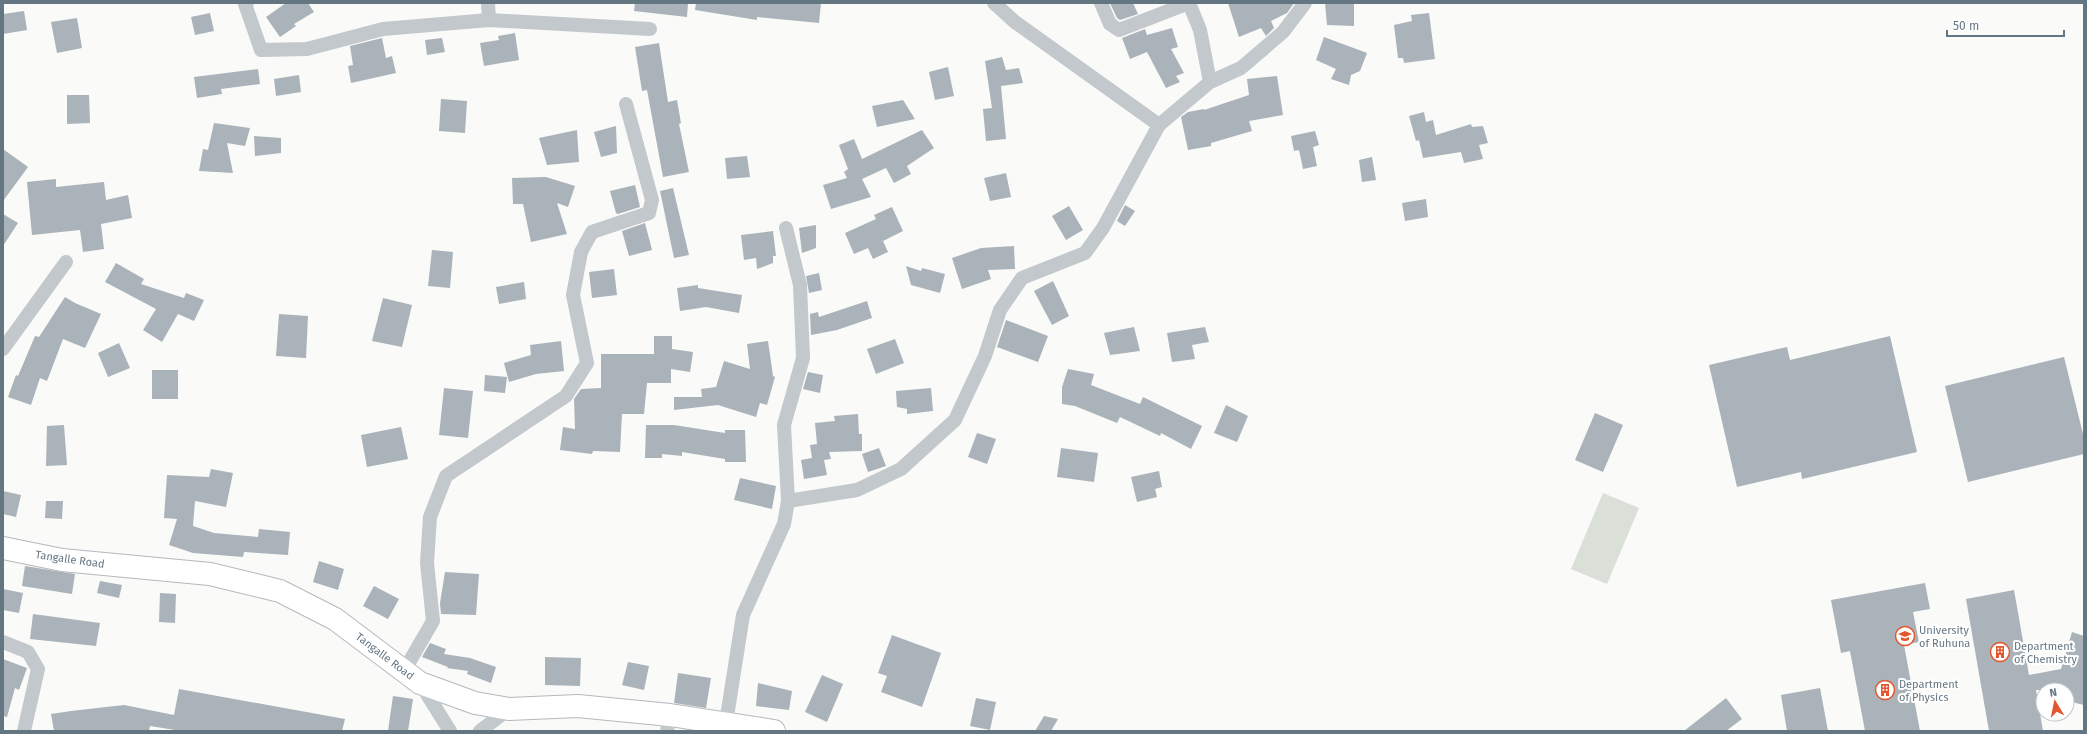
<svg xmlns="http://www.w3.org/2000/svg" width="2087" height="734" font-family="'Fira Sans',sans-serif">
<rect width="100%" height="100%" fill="#fafaf8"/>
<path fill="#dadfd7" d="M1603 493 1639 508 1607 584 1571 569Z"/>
<g fill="#aab3b9">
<path d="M286 3H308L314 12 294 24 296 26 280 37 266 17Z"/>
<path d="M635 3H688L687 17 634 11Z"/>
<path d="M696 3H821L819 23 757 17V20L695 10Z"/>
<path d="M1110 3H1133L1138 14 1120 20 1117 18Z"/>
<path d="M1228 3H1294L1287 13 1271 21 1274 28 1266 36 1261 28 1239 37Z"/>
<path d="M1325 3H1354V26L1327 25Z"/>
<path d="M24 11 27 30 3 34V14Z"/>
<path d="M210 13 214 31 195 35 191 17Z"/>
<path d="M1429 13 1435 59 1404 63 1403 58H1398L1394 25 1412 21 1411 15Z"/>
<path d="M77 18 82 48 57 53 51 22Z"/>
<path d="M1172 28 1178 47 1171 49 1184 73 1176 76 1180 82 1166 88 1147 52 1130 59 1122 38 1145 29 1147 35Z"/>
<path d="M515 33 519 60 484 66 480 43 499 40 498 36Z"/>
<path d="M1324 37 1367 53 1360 71 1351 75 1349 85 1331 79 1336 69 1316 60Z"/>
<path d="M382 38 386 58 392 56 396 73 351 83 348 66 353 65 350 46Z"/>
<path d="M442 38 445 52 427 55 425 40Z"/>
<path d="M659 43 668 102 677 100 681 123 679 124 689 172 663 177 647 90 642 91 635 47Z"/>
<path d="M1002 57 1006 70 1019 68 1023 83 1001 86 1006 139 986 141 983 109 992 108 985 61Z"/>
<path d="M948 67 954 96 935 100 929 72Z"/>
<path d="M258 69 260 84 221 89 222 94 197 98 194 77Z"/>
<path d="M299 75 301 92 276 96 274 79Z"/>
<path d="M1277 76 1283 115 1249 121 1252 131 1211 143V146L1188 150 1181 117 1188 112 1204 109V110L1249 95 1247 79Z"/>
<path d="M67 95H89L90 123 67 124Z"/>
<path d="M441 99 467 101 465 133 439 131Z"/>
<path d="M903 100 915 119 877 127 872 106Z"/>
<path d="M1424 112 1426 122 1433 120 1436 135 1471 124 1472 127 1483 126 1488 143 1479 145 1483 159 1464 163 1461 152 1423 158 1419 140 1416 141 1409 116Z"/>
<path d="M214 123 250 128 245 146 227 143 233 173 199 171 203 149 208 150Z"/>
<path d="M616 126 617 153 601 157 594 132Z"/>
<path d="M577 130 579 162 547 165 539 138Z"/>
<path d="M922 130 934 148 907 166 911 174 894 183 886 168 862 179 871 197 831 209 823 185 847 178 844 172 848 169 839 145 854 139 862 159Z"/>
<path d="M1315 131 1319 145 1313 147 1317 166 1303 169 1299 150 1294 151 1291 136Z"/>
<path d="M254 136 281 138V153L255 156Z"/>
<path d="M3 149 28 167 3 201Z"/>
<path d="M747 156 750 177 727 179 725 158Z"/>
<path d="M1372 157 1376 180 1362 182 1359 160Z"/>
<path d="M1006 173 1011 197 990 201 984 178Z"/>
<path d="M546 177 575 186 568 207 557 203 567 234 531 242 523 204H513L512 178Z"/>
<path d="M56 179V187L104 182 106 200 128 195 132 218 101 224 104 249 83 252 80 230 32 235 27 182Z"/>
<path d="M635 185 640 207 618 214 616 213 610 191Z"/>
<path d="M673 188 689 255 674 258 660 191Z"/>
<path d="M1426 199 1428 217 1405 221 1402 203Z"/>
<path d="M1125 205 1135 211 1125 226 1117 221Z"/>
<path d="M1069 206 1083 230 1066 240 1052 216Z"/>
<path d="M892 207 903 231 883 241 888 252 873 259 868 248 854 254 845 233 876 219 874 215Z"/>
<path d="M3 214 18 223 3 246Z"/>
<path d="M645 223 652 250 629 256 622 231Z"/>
<path d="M816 225V248L802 253 799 228Z"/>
<path d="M773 231 776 256H773V263L757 269 756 258 744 260 741 235Z"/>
<path d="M1014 246 1015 269 988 270 991 279 962 289 952 258 981 248Z"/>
<path d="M432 250 453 252 450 288 428 286Z"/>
<path d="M116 263 144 279 141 284 184 298 186 293 204 300 194 321 178 314 162 342 143 330 156 309 105 282Z"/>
<path d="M906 266 921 271 922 268 945 274 940 293 911 285Z"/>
<path d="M614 269 617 295 592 298 589 272Z"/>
<path d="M819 273 822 290 809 293 806 276Z"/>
<path d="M1053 281 1069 316 1052 325 1034 291Z"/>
<path d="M524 282 526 299 499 304 496 287Z"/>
<path d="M698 285V288L742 295 739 313 706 307 680 311 677 288Z"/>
<path d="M65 297 75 303 101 314 85 348 63 339 47 381 40 378 31 405 8 397 16 375 18 376 35 336 39 337Z"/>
<path d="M383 298 412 305 402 347 372 341Z"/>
<path d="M867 301 872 318 837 330 811 335 810 314 818 312 819 317Z"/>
<path d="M279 314 308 316 306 358 276 356Z"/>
<path d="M1006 320 1048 336 1038 362 997 347Z"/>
<path d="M1134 327 1140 351 1110 355 1104 333Z"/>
<path d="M1205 327 1209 342 1192 345 1195 359 1172 362 1167 333Z"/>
<path d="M654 336H672V349L693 352 690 372 671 369V383H647L644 414H622L620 452 593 451 592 454 560 450 563 427 575 429 574 399 581 389 601 388V354H654Z"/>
<path d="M1890 336 1917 452 1802 479 1801 472 1737 487 1709 365 1787 347 1790 360Z"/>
<path d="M895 339 904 363 876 374 867 349Z"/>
<path d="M561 341 564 371 536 374 509 382 504 363 531 355 530 345Z"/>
<path d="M768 341 773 376 775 377 767 405 760 403 756 417 718 405 674 410V397H702L701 389 716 387 724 361 750 369 747 344Z"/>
<path d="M119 343 130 368 108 377 98 353Z"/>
<path d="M2064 357 2084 438V454L1968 482 1945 386Z"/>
<path d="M1068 369 1094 374 1091 385 1140 404 1143 397 1202 426 1191 449 1161 433 1160 436 1120 417 1117 423 1075 406 1062 404V387Z"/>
<rect x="152" y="370" width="26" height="29"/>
<path d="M808 372 823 375 820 393 803 389Z"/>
<path d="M485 375 507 377 505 393 484 391Z"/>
<path d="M444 388 473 391 468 438 439 435Z"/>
<path d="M931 388 933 411 907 414V409L897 407 896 391Z"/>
<path d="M1226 405 1248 416 1237 442 1214 433Z"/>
<path d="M1595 413 1623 425 1603 472 1575 460Z"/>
<path d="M858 414 859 434H862V451L829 452 831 459 824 460 827 475 804 479 801 460 812 458 810 445 817 444 815 423 835 421 834 416Z"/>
<path d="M64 425 67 465 46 466 47 426Z"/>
<path d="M646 425H674L725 433V430H745L746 462H725V459L682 452V456L662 454V458H645Z"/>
<path d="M401 427 408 459 367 467 361 435Z"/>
<path d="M977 433 996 439 987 464 968 457Z"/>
<path d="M879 448 886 466 868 472 862 454Z"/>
<path d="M1061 448 1098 453 1094 482 1057 477Z"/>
<path d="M211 469 233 473 226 507 195 501 193 526 214 533 258 537 259 529 290 532 288 555 244 552 243 557 193 553 169 545 177 519 164 518 167 475 209 477Z"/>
<path d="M1159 471 1162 487 1155 489 1157 497 1137 502 1131 477Z"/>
<path d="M740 478 776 486 772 509 734 500Z"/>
<path d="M3 491 21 495 16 517 3 514Z"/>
<path d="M46 501H63L62 519 45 518Z"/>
<path d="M319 561 344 569 338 590 313 582Z"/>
<path d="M25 566 75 574 72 594 22 586Z"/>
<path d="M445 572 479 574 476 615 441 614 440 603Z"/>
<path d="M100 581 122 585 119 598 97 593Z"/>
<path d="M1925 583 1930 609 1913 612 1919 642 1904 645 1920 731H1865L1850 651 1841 653 1831 600Z"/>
<path d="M374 586 399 599 388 619 363 606Z"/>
<path d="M3 589 23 593 19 613 3 610Z"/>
<path d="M2014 590 2029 675 2061 669 2072 632 2084 636V705L2067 701V690H2036L2043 731H1989L1966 599Z"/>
<path d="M160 593 176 594 175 623 159 622Z"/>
<path d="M33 614 100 623 96 646 30 639Z"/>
<path d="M892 635 941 653 922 707 881 692 887 676 878 673Z"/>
<path d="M430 643 446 649 444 654 470 658 496 667 491 683 467 674 468 671 447 668 448 667 422 657Z"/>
<path d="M545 657 581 658 580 686 545 685Z"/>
<path d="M3 659 27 668 19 690 15 688 7 717 3 716Z"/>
<path d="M628 662 649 666 644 690 622 685Z"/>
<path d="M678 673 711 678 706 708 674 703Z"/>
<path d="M822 675 843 684 827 722 805 712Z"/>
<path d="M758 683 792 691 789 710 756 706Z"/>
<path d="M1820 688 1828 731H1787L1781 695Z"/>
<path d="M179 689 345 719 342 731H181L150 726 149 731H54L51 714 71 711 124 705 174 715Z"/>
<path d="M393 696 413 699 408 731H388Z"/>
<path d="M976 698 996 702 990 730 970 726Z"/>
<path d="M1726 698 1742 719 1726 731H1684Z"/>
<path d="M1044 716 1058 719 1051 731H1035Z"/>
</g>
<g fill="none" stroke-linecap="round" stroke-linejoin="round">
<g stroke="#b4b9bd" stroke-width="24">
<path id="trunk" d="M3 548 62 560 210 574 280 591 335 619 420 683 475 703 509 709 578 706 670 715 774 731"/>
</g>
<g stroke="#c3c8cc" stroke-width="14">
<path d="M247 3 245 4 261 50 307 49 383 29 489 20 650 29"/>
<path d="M488 3 489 20"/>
<path d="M994 3 1015 22 1159 125 1210 82 1241 68 1283 32 1305 3"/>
<path d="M1101 3 1110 24 1119 30 1189 3"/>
<path d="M1189 3 1200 30 1210 82"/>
<path d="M3 349 66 262"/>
<path d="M788 501 857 490 901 469 955 420 985 356 1000 310 1022 278 1085 253 1103 228 1159 125"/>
<path d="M3 642 28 652 38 669 24 731"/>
<path d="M404 671 433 621 427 563 430 517 446 476 566 396 587 363 573 295 581 252 592 232 649 213 652 200 626 104"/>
<path d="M420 683 450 731"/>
<path d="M726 723 743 615 784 524 788 501 784 425 803 358 800 285 786 228"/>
<path d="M480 731 509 709"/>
<path d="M667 731 670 715"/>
</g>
<use href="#trunk" stroke="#fff" stroke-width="22"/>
</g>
<defs>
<g id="university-ring" transform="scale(1)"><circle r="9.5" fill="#fff" stroke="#e4572e" stroke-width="1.5"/><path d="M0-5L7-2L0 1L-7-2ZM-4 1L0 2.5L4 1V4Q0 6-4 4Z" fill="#e4572e"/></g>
<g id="building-ring" transform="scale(1)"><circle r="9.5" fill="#fff" stroke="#e4572e" stroke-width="1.5"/><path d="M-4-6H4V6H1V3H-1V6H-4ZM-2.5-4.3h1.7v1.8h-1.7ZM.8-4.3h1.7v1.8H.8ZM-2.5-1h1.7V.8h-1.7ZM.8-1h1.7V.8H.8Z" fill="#e4572e"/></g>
</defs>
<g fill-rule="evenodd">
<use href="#university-ring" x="1905" y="636"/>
<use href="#building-ring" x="2000" y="652"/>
<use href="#building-ring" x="1885" y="690"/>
</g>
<g text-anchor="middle" stroke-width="4" stroke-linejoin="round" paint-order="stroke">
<g font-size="11" fill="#657683" stroke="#fff">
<text transform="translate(70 559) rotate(8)" y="4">Tangalle Road</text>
<text transform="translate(385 656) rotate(37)" y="4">Tangalle Road</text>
</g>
<g font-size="11" fill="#657683" stroke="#fff" text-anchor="start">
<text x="1919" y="634">University<tspan x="1919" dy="13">of Ruhuna</tspan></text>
<text x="2014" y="650">Department<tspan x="2014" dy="13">of Chemistry</tspan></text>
<text x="1899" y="688">Department<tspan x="1899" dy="13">of Physics</tspan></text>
</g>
</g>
<rect width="2087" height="734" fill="none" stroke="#657683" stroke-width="8"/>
<g transform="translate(2055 702) rotate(350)"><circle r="19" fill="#ffffff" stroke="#c1c8cd"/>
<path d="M0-3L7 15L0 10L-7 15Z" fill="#e4572e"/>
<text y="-6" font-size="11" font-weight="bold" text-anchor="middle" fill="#657683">N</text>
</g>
<path d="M1947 30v6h117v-6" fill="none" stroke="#657683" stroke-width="2"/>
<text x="1953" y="30" font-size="12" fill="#657683" stroke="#ffffff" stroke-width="3" paint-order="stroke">50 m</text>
</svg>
